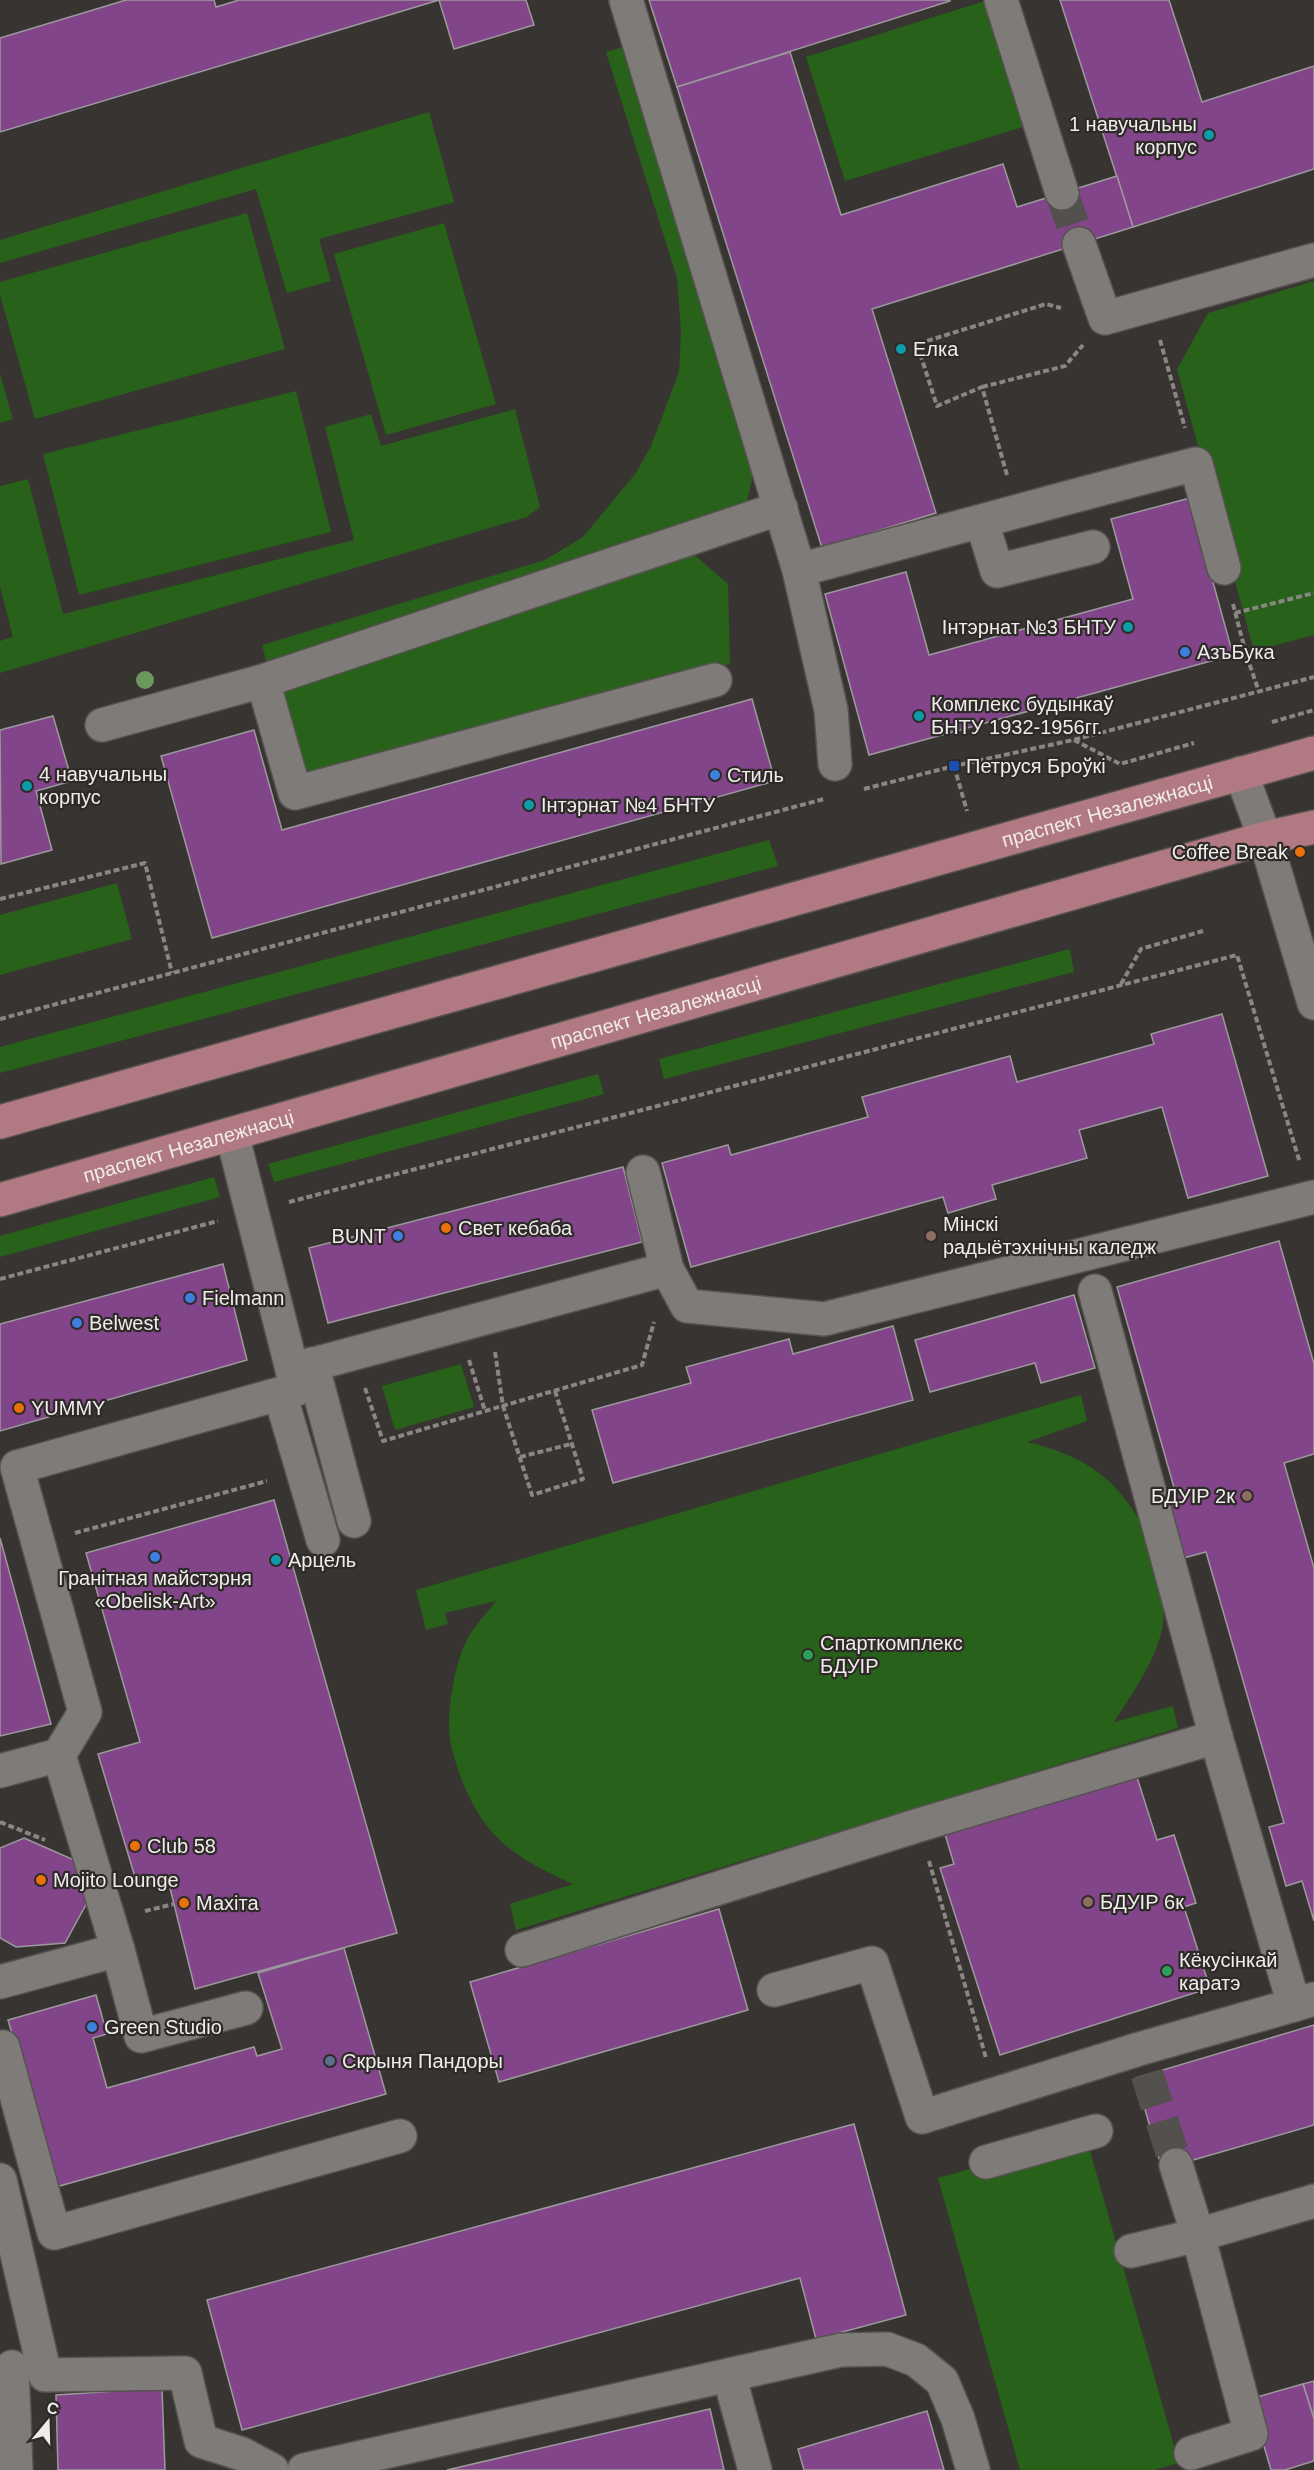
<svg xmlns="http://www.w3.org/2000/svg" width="1314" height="2470" font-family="Arial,sans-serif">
<rect width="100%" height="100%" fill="#383432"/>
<g fill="#286119">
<path d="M985 1 1023 127 845 181 806 57Z"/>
<path d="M634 44 754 469 745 512 690 551 728 584 730 664 299 783 262 645 545 560 583 537 636 473 651 446 679 372 681 331 677 278 606 52Z"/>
<path d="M429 112 454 202 319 239 331 281 287 293 256 189 0 263V240Z"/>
<path d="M247 213 285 349 35 419 0 295V282Z"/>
<path d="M444 223 496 404 386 435 334 254Z"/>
<path d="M1314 281V635L1254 651 1177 369 1208 313Z"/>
<path d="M0 374 13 419 0 423Z"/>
<path d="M296 391 331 532 79 595 43 454Z"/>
<path d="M515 409 540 507 527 517 0 673V641L13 637 0 586V486L28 479 63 614 354 540 325 427 371 414 381 446Z"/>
<path d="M769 840 778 866 0 1073V1047Z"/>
<path d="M117 883 132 939 0 975V915Z"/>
<path d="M1070 949 1074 972 664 1079 659 1059Z"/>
<path d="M598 1074 604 1094 274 1182 268 1164Z"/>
<path d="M214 1177 220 1197 0 1257V1236Z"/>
<path d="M461 1364 474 1407 395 1430 382 1386Z"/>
<path d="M1081 1395 1087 1421 1027 1442C1079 1454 1116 1476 1142 1525 1148 1537 1150 1552 1153 1565 1159 1584 1166 1604 1163 1624 1157 1660 1133 1692 1114 1722L1173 1706 1178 1728 516 1930 510 1904 573 1884C544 1871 517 1858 495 1835 473 1813 458 1775 451 1745 445 1719 454 1665 466 1642 473 1627 486 1614 496 1601L445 1613 448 1624 426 1630 416 1590Z"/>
<path d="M1086 2137 1179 2463 1154 2470H1020L938 2178Z"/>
</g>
<g fill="#83458a" stroke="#9c999c" stroke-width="1.5">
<path d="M126 0H214L216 7 239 0H526L534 25 454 49 439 0 0 132V38Z"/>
<path d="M649 0H950V1L677 87Z"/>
<path d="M1060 0H1169L1202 102 1314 66V169L1133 227Z"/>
<path d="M790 52 841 215 1003 164 1017 207 1117 176 1133 227 872 309 936 513 822 548 677 87Z"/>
<path d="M1190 498 1233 655 869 755 825 594 906 572 929 655 1133 599 1111 519Z"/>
<path d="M752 699 775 781 212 938 161 756 254 730 282 830Z"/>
<path d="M53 716 72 781 36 791 52 850 1 864 0 730Z"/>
<path d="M1222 1014 1268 1176 1188 1198 1162 1107 1079 1130 1087 1158 992 1185 996 1199 948 1213 943 1197 691 1267 662 1163 728 1145 731 1155 868 1117 862 1097 1010 1056 1017 1082 1154 1044 1151 1034Z"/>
<path d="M623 1167 642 1242 328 1323 309 1248Z"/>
<path d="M1279 1241 1314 1364V1454L1284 1463 1314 1568V1921L1302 1881 1286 1886 1269 1827 1284 1823 1206 1552 1176 1560 1158 1496 1175 1491 1117 1287Z"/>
<path d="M223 1264 247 1360 0 1431V1324Z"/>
<path d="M1074 1295 1095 1368 1041 1383 1035 1363 930 1392 915 1340Z"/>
<path d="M893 1326 913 1400 613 1483 592 1410 691 1383 686 1367 789 1339 793 1354Z"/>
<path d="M274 1500 397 1933 195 1989 168 1880 138 1887 98 1754 140 1742 86 1553Z"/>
<path d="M0 1538 51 1724 0 1736Z"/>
<path d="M1135 1771 1157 1840 1174 1835 1196 1903 1184 1907 1210 1988 1000 2055 940 1868 954 1864 944 1831Z"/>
<path d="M24 1838 74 1860 88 1901 65 1943 16 1947 0 1938V1848Z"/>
<path d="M719 1909 748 2010 499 2082 470 1982Z"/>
<path d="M344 1948 386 2094 56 2187 8 2020 96 1995 107 2034 93 2038 107 2088 254 2047 257 2056 282 2049 258 1973Z"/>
<path d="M1314 2025V2125L1162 2169 1136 2078Z"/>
<path d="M854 2124 906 2315 816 2339 800 2278 242 2430 207 2300Z"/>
<path d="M1314 2381V2419L1303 2384Z"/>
<path d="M1303 2384 1314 2419V2461L1285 2470H1271L1250 2399Z"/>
<path d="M162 2388 165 2470H58L56 2395Z"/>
<path d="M710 2409 724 2470H447Z"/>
<path d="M927 2411 944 2470H804L798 2449Z"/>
</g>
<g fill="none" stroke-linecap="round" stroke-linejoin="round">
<g stroke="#53504e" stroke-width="33" stroke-dasharray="33 16" stroke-linecap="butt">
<path d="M1062 193 1079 244"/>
<path d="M1147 2074 1176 2165"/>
</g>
<g stroke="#555250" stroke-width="36">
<g id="minor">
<path d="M626 0 799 570 831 710 835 764"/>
<path d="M1001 0 1062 193"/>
<path d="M1079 244 1105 318 1314 260"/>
<path d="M982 522 997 571 1093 547"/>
<path d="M799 570C932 535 1063 498 1196 464L1224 568"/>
<path d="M263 681 295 793 715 680"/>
<path d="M102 725 263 681 781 508"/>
<path d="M1241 773 1265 838 1314 1003"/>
<path d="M667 1269 687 1306 824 1319 1314 1197"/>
<path d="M1095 1291 1216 1737 1294 2005 1314 1999"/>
<path d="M312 1364 354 1521"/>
<path d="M292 1370 667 1269 643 1172"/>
<path d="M280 1394 323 1540"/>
<path d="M59 1755 118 1950 141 2036 246 2008"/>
<path d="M0 1771 59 1755 85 1712 17 1467 297 1389 232 1134"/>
<path d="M522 1950 919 1825 1216 1737"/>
<path d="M0 1982 118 1950"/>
<path d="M774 1990 872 1963 922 2117 1139 2049 1294 2005"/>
<path d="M0 2048 3 2047 54 2233 400 2136"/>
<path d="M986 2162 1096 2131"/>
<path d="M1176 2165 1198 2235 1314 2201"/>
<path d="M0 2180 45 2375 185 2373 201 2441 242 2454 272 2470"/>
<path d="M1131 2251 1198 2235 1251 2434 1191 2453"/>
<path d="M12 2367 16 2470"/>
<path d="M729 2375 755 2470"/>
<path d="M304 2470 841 2350 887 2349 916 2360 942 2381 958 2419 973 2470"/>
</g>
</g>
<g stroke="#555250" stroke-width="36">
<g id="major">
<path id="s1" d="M0 1122 1314 753"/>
<path id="s2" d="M0 1200 1265 838 1314 827"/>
</g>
</g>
<g stroke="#898684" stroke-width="4" stroke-dasharray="6 3" stroke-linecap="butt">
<path d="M1160 340 1185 428"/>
<path d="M982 387 1065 366 1083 345"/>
<path d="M1007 475 982 387 937 406 917 344 1046 304 1061 308"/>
<path d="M1233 604 1246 654 1259 692"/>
<path d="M1235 613 1314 593"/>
<path d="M1272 722 1314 710"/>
<path d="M1074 740 1120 764 1194 743"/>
<path d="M954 766 967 811"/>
<path d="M864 789 954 766 1073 740 1314 677"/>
<path d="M0 899 145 863 172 973"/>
<path d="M1121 984 1141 949 1203 931"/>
<path d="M0 1019 824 799"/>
<path d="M289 1202 1237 955 1300 1163"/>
<path d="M0 1279 218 1221"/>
<path d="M495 1352 503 1406 532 1495 583 1479 555 1391"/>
<path d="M469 1360 485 1411"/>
<path d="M365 1388 383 1441 642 1365 654 1322"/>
<path d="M520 1457 571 1444"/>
<path d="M75 1533 267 1481"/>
<path d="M0 1822 45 1840"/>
<path d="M929 1861 986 2058"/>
<path d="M145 1911 174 1904"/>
</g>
<use href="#minor" stroke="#7f7b78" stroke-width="33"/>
<use href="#major" stroke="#b17981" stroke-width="33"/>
</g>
<circle fill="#6c975f" cx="145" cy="680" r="9"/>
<g fill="#0f9aa8" stroke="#2e2a28" stroke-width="2">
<circle cx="1209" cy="135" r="6"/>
<circle cx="901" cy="349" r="6"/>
<circle cx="1128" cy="627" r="6"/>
<circle cx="919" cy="716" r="6"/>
<circle cx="27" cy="786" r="6"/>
<circle cx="529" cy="805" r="6"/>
<circle cx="276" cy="1560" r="6"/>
</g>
<g fill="#3f7fe0" stroke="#2e2a28" stroke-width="2">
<circle cx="1185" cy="652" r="6"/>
<circle cx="715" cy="775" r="6"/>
<circle cx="398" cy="1236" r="6"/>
<circle cx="190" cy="1298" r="6"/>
<circle cx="77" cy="1323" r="6"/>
<circle cx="155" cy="1557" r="6"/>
<circle cx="92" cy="2027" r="6"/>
</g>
<rect fill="#1a4fb4" stroke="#2e2a28" stroke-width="2" x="948" y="760" width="12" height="12" rx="3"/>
<g fill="#e8710a" stroke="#2e2a28" stroke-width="2">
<circle cx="1300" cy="852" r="6"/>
<circle cx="446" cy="1228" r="6"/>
<circle cx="19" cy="1408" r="6"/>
<circle cx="135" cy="1846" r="6"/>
<circle cx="41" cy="1880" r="6"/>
<circle cx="184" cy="1903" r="6"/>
</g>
<g fill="#8d6e63" stroke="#2e2a28" stroke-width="2">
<circle cx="931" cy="1236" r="6"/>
<circle cx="1247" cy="1496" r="6"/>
<circle cx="1088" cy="1902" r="6"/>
</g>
<g fill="#2e9e5b" stroke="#2e2a28" stroke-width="2">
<circle cx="808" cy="1655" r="6"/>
<circle cx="1167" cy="1971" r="6"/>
</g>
<circle fill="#5c6f8a" stroke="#2e2a28" stroke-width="2" cx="330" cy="2061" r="6"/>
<g text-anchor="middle" stroke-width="4.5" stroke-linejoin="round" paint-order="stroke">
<g font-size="20" fill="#efeceb" stroke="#2e2a28" text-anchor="start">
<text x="1197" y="131" text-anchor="end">1 навучальны<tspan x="1197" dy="23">корпус</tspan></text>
<text x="913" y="356">Елка</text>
<text x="1116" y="634" text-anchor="end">Інтэрнат №3 БНТУ</text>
<text x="1197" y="659">АзъБука</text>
<text x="931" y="711">Комплекс будынкаў<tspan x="931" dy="23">БНТУ 1932-1956гг.</tspan></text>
<text x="966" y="773">Петруся Броўкі</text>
<text x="39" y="781">4 навучальны<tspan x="39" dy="23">корпус</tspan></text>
<text x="727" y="782">Стиль</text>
<text x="541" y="812">Інтэрнат №4 БНТУ</text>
<text x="1288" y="859" text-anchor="end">Coffee Break</text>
<text x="943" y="1231">Мінскі<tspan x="943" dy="23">радыётэхнічны каледж</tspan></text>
<text x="458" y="1235">Свет кебаба</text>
<text x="386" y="1243" text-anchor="end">BUNT</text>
<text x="202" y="1305">Fielmann</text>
<text x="89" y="1330">Belwest</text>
<text x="31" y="1415">YUMMY</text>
<text x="1235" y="1503" text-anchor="end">БДУІР 2к</text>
<text x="288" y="1567">Арцель</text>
<text x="155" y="1585" text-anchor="middle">Гранітная майстэрня<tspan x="155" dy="23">«Obelisk-Art»</tspan></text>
<text x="820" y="1650">Спарткомплекс<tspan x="820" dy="23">БДУІР</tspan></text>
<text x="147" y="1853">Club 58</text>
<text x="53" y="1887">Mojito Lounge</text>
<text x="1100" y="1909">БДУІР 6к</text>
<text x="196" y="1910">Махіта</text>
<text x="1179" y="1967">Кёкусінкай<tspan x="1179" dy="23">каратэ</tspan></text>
<text x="104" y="2034">Green Studio</text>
<text x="342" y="2068">Скрыня Пандоры</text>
</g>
<g font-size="20" fill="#efeceb" stroke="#2e2a28">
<text dy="7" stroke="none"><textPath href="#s1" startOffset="1150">праспект Незалежнасці</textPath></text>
<text dy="7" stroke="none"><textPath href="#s2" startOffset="682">праспект Незалежнасці</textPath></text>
<text dy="7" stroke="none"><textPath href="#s2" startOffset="196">праспект Незалежнасці</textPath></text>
</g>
</g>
<g transform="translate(48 2422) rotate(19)" stroke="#2e2a28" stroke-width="4.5" paint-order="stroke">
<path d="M0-4.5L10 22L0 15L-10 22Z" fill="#efeceb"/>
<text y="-9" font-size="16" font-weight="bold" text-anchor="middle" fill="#efeceb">С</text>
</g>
</svg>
